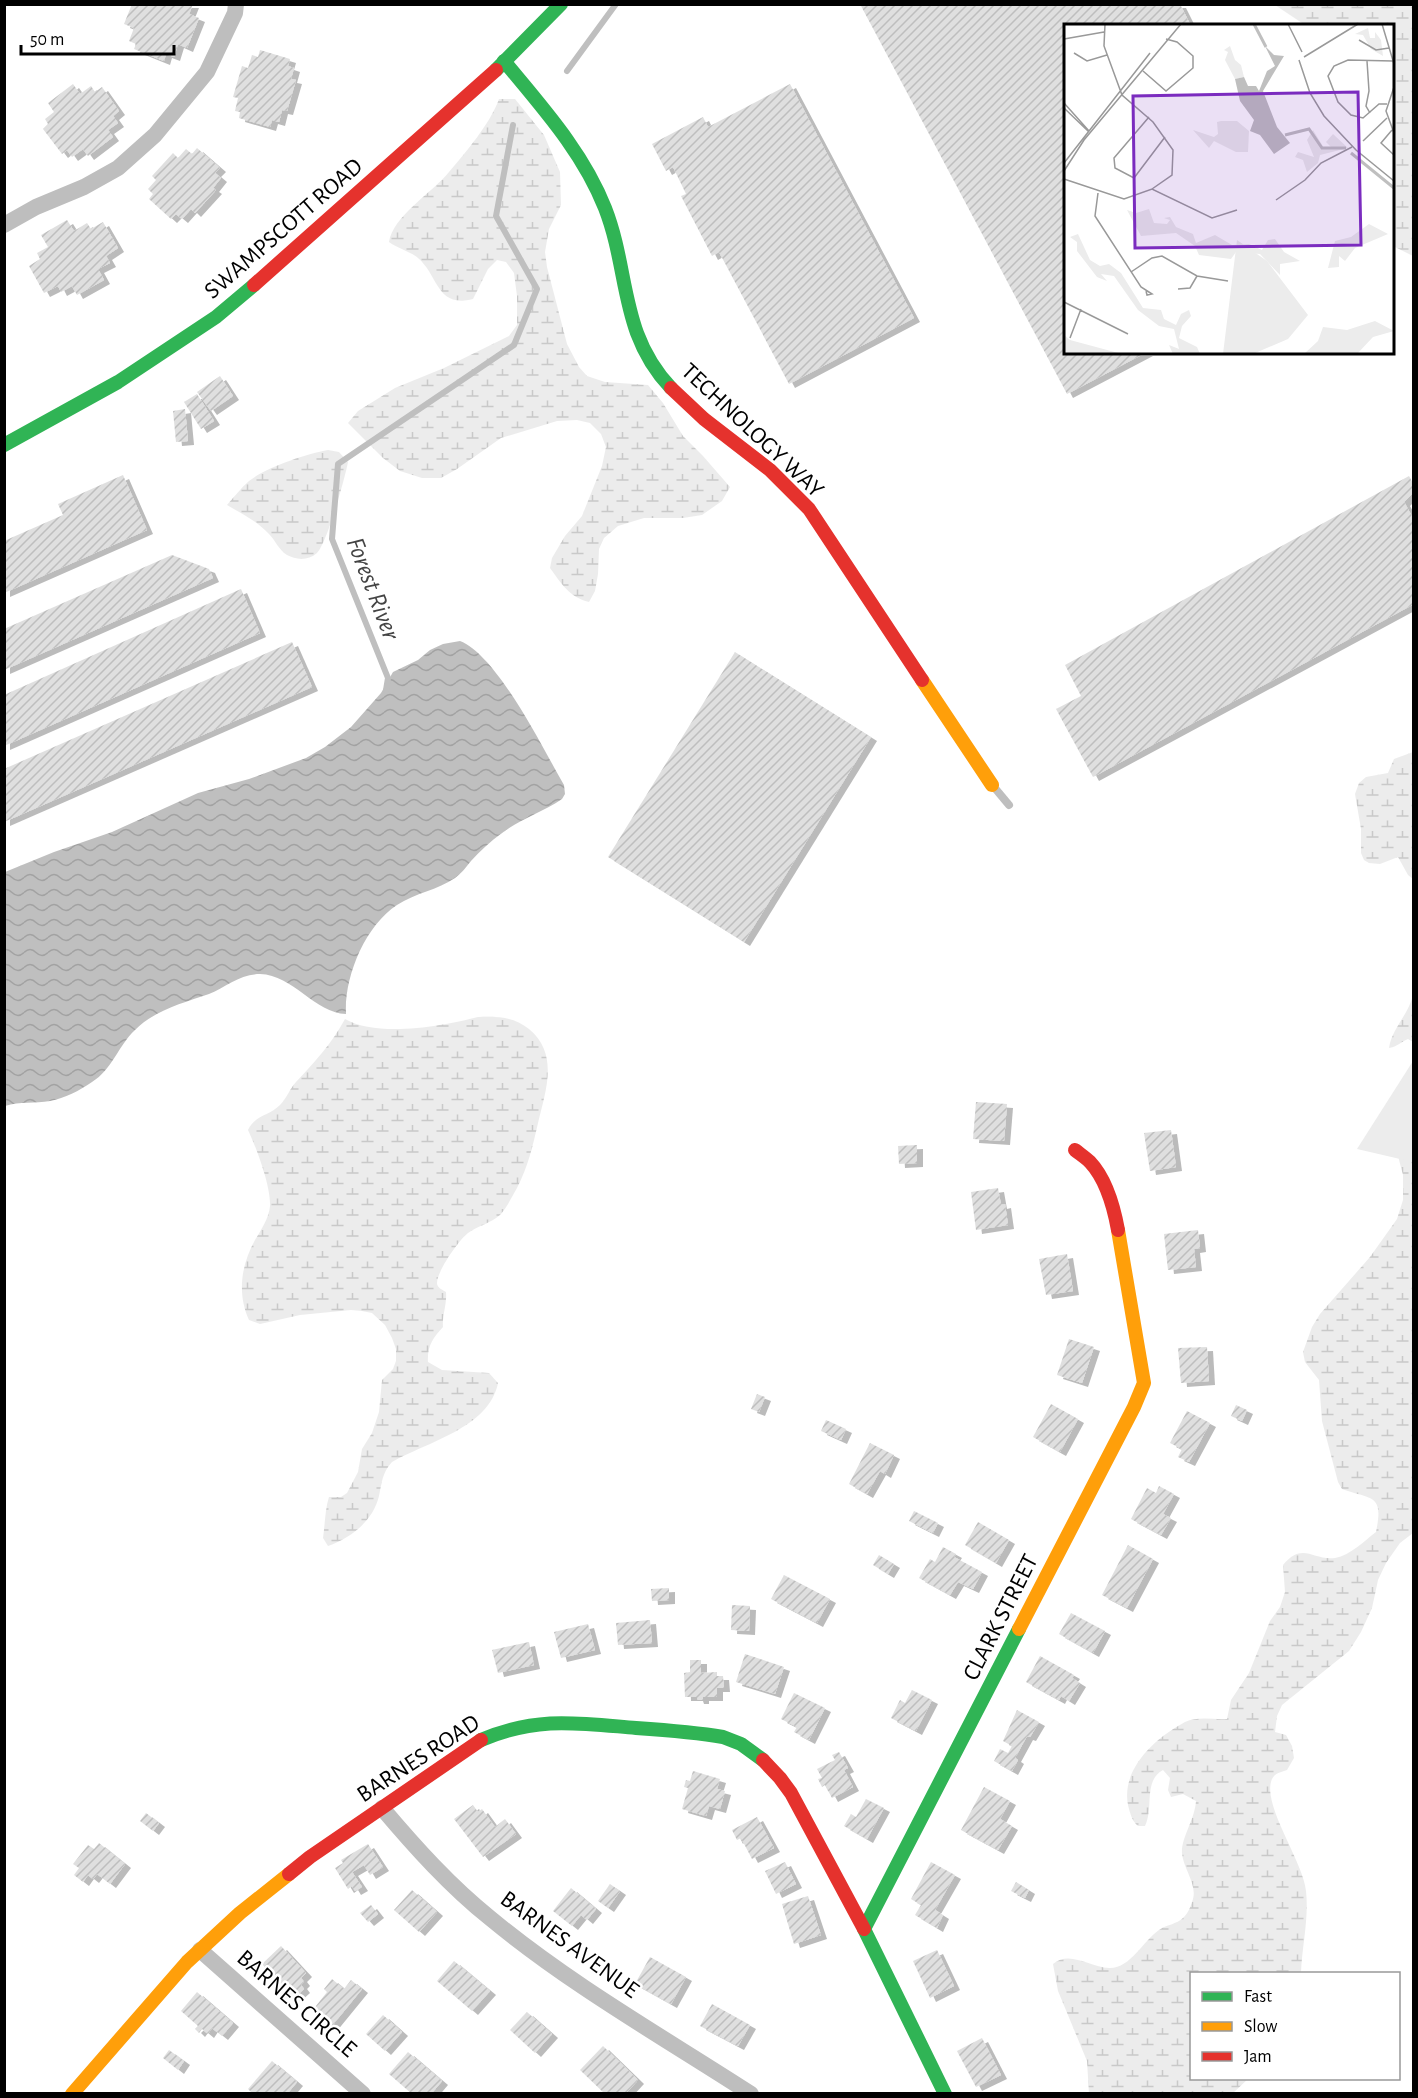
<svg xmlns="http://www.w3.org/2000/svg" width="1418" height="2098" font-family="'Alegreya Sans',sans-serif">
<defs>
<pattern id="wetland-marsh" width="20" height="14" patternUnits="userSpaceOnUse" patternTransform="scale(1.5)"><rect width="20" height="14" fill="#ececec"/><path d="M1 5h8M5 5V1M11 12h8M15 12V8" fill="none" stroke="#c9c9c9"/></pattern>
<pattern id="water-waves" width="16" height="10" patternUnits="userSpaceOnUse" patternTransform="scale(1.5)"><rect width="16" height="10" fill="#bfbfbf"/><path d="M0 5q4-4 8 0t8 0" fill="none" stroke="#a2a2a2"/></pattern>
<pattern id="building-hatch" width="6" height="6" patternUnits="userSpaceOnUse" patternTransform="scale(1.5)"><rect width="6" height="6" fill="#dfdfdf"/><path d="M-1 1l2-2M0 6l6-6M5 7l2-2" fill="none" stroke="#bebebe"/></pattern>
<filter id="shadow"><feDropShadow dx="6" dy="4" stdDeviation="0" flood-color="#0004"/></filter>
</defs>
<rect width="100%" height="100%" fill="#fff"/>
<g fill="url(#wetland-marsh)">
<path d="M1275 5H1413V256L1393 246 1392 26 1305 25Z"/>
<path d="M499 99H515L544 135 560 172 561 205 549 229 545 252 547 267 567 344 579 367 587 376 605 382 648 385 663 403 683 436 703 456 730 487 722 501 702 515 683 518H644L618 526 604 538 599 549 598 574 595 591 589 602C569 597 561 583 550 568L552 558 565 536 582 516 602 466 606 447 601 434 590 423 577 420 557 421 501 438 457 469 441 478H422L400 471 383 458 348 423 358 411 395 388 444 368 509 336 517 325V296L514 273 506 262 497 260 488 269 473 299C436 308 439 276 418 258 413 253 397 248 389 242 393 216 432 193 449 172 466 152 490 124 499 99Z"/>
<path d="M328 450 339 452 348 462C345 478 327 543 317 553 308 561 296 560 287 555 279 550 275 540 269 534 257 521 242 514 227 505 234 497 241 488 249 481 267 467 306 454 328 450Z"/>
<path d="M1413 752V879L1408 875 1398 857 1380 864 1369 863 1364 860 1361 853V829L1355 794 1359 783 1366 777 1388 773 1394 759Z"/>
<path d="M1413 995V1042L1408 1039C1400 1042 1399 1046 1389 1048 1392 1028 1409 1014 1413 995Z"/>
<path d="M478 1017C498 1016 514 1017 529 1029 559 1054 546 1090 538 1123 533 1145 528 1167 517 1188 512 1196 507 1208 500 1215 491 1223 478 1226 468 1233 459 1240 437 1271 437 1283 437 1288 443 1290 446 1292 447 1305 442 1315 443 1327 433 1338 427 1346 428 1362L442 1370 489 1373 498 1383C489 1428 427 1442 392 1462 382 1473 382 1482 379 1496 373 1521 351 1538 328 1546L323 1538C325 1525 325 1509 329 1497H341L347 1493 358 1472 362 1449 372 1433 379 1412 382 1380 393 1369 396 1361V1349L392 1338 385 1325 372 1313 362 1311 351 1310 300 1315 260 1324 249 1320C237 1294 241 1265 255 1240 261 1230 269 1218 270 1206 271 1186 256 1147 248 1130 255 1115 269 1116 280 1105 287 1098 290 1088 296 1082 315 1062 332 1043 345 1019 378 1038 443 1026 478 1017Z"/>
<path d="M1413 1141V1533L1400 1543 1386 1563 1378 1580 1372 1608 1361 1632 1349 1651 1282 1705 1277 1716 1275 1732 1286 1735 1292 1746 1294 1758 1287 1770C1281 1772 1275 1773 1272 1779 1261 1804 1303 1861 1306 1891 1309 1919 1302 1946 1301 1973L1192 1974V2078L1248 2079 1233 2093 1089 2094 1087 2061 1058 1991 1053 1964C1069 1950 1090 1967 1109 1968 1130 1969 1143 1941 1159 1930 1166 1925 1177 1924 1183 1918 1187 1915 1191 1906 1192 1902 1199 1886 1183 1869 1182 1853 1181 1838 1195 1819 1196 1801L1183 1794 1171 1797 1168 1790 1170 1778 1163 1770C1143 1781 1154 1808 1145 1826H1138C1132 1821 1130 1813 1128 1805 1121 1769 1155 1738 1185 1722 1198 1716 1213 1720 1227 1719L1231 1700 1249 1673 1270 1621 1280 1607 1285 1592 1283 1565C1303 1541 1313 1561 1335 1558 1351 1555 1364 1541 1376 1532 1384 1493 1372 1500 1342 1489L1338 1482 1322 1421 1319 1380 1305 1362 1303 1352 1312 1327 1320 1314 1370 1257 1397 1219 1403 1200V1175L1398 1156Z"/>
</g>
<path fill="#ececec" d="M1413 1061V1162L1357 1149Z"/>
<path fill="url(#water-waves)" d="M460 641C498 656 543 749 564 785L565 794 562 799C543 812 520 819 502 833 491 841 480 851 471 861 466 867 462 873 455 878 438 890 415 893 397 905 365 926 344 977 346 1014 315 1013 293 975 260 974 240 974 226 987 209 994 183 1003 155 1010 135 1030 118 1046 112 1070 92 1082 79 1091 65 1098 50 1101 35 1104 20 1101 5 1106V872L54 852 112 832 198 793 249 779 306 758 325 747 351 727 381 693 393 672 418 660 430 650 443 644Z"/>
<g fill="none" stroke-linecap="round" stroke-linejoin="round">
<g stroke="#bfbfbf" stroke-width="6">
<path d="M567 71 616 4"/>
<path d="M386 690 388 678 332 539 338 464 514 345 537 289 496 216 513 125"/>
</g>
</g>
<g fill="url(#building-hatch)" filter="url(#shadow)">
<path d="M132 4H193L189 14 199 18 187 48 178 44 174 57 166 54 164 61 134 49 136 44 129 41 134 28 124 24Z"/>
<path d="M860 4H1180L1191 26H1066V352H1147L1067 394Z"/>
<path d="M260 50 290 59 288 66 294 68 291 79 296 80 287 111 282 110 279 122 272 120 270 127 239 118 240 112 235 111 238 98 233 97 242 66 248 68 252 55 258 57Z"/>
<path d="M73 84 80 94 91 86 95 92 102 87 119 111 113 116 118 123 108 130 113 137 88 156 83 149 72 157 67 150 62 154 43 129 48 124 45 119 54 112 48 103Z"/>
<path d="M790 84 914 318 789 384 719 252 712 256 681 196 686 194 673 167 666 171 652 144 703 117 708 127Z"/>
<path d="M197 148 220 168 215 173 221 178 213 188 216 190 195 213 191 209 182 219 176 214 171 219 149 199 153 194 148 189 156 180 152 176 173 153 178 158 186 149 192 154Z"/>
<path d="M67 220 74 231 87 223 91 229 103 222 118 248 106 256 110 263 98 269 104 280 77 295 72 286 61 292 58 286 44 293 29 266 40 259 37 253 48 247 41 235Z"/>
<path d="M220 376 233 396 211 411 197 392Z"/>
<path d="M197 394 214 421 201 429 184 402Z"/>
<path d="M185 409 188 441 176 442 173 411Z"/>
<path d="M123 475 147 530 4 593V541L63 515 58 504Z"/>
<path d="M1409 476 1414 485V492L1404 502 1414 520V604L1093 777 1056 709 1081 696 1065 665Z"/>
<path d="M172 555 209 569 213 578 4 670V629Z"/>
<path d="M241 589 260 633 4 746V695Z"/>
<path d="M292 642 312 687 4 822V769Z"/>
<path d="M735 652 871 737 744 942 608 857Z"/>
<path d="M976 1102 1007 1104 1004 1141 973 1139Z"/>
<path d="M1171 1130 1176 1167 1150 1171 1144 1133Z"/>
<path d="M917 1145V1163L899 1164 898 1146Z"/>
<path d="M998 1188 1001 1205 1005 1204 1008 1225 976 1230 971 1192Z"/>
<path d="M1198 1230 1200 1248 1194 1249 1196 1267 1168 1270 1164 1234Z"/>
<path d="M1067 1254 1073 1291 1046 1295 1039 1259Z"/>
<path d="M1069 1339 1094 1347 1082 1383 1057 1375Z"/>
<path d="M1207 1347 1209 1381 1181 1383 1178 1348Z"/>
<path d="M757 1394 765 1397 759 1412 751 1409Z"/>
<path d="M1051 1404 1078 1419 1060 1452 1033 1437Z"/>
<path d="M1236 1405 1247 1410 1242 1421 1231 1416Z"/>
<path d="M1187 1411 1210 1423 1189 1462 1178 1457 1182 1449 1170 1443Z"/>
<path d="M826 1420 846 1429 841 1440 821 1431Z"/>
<path d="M870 1443 894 1455 885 1474 880 1471 867 1494 849 1484Z"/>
<path d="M1159 1486 1174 1494 1163 1514 1171 1518 1161 1535 1131 1519 1147 1488 1156 1493Z"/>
<path d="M914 1511 938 1523 933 1533 909 1521Z"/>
<path d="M978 1522 1009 1540 996 1563 965 1545Z"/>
<path d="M1128 1545 1153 1559 1127 1608 1102 1595Z"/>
<path d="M943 1547 956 1554 954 1557 982 1572 973 1589 958 1582 950 1595 919 1578 930 1559 935 1562Z"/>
<path d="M879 1555 894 1564 888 1574 873 1565Z"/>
<path d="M784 1575 830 1599 817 1623 771 1599Z"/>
<path d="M669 1588V1600L652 1601 651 1589Z"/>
<path d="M732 1605 750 1606 749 1631 731 1630Z"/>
<path d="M1071 1613 1105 1631 1093 1653 1059 1634Z"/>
<path d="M650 1620 652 1643 618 1645 616 1623Z"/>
<path d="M588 1624 595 1650 561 1658 554 1632Z"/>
<path d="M529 1642 534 1665 498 1673 492 1650Z"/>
<path d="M745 1654 784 1667 775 1694 736 1682Z"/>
<path d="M1040 1656 1074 1675 1072 1678 1080 1683 1069 1701 1061 1696 1059 1700 1026 1682Z"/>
<path d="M690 1660H701V1673L717 1672V1676H723L724 1688H717V1697H703V1700H698L697 1697H685L684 1673 690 1672Z"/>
<path d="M912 1690 932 1700 916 1731 891 1718 900 1700 905 1703Z"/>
<path d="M794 1693 825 1708 809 1740 794 1732 797 1727 781 1719Z"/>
<path d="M1017 1710 1039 1722 1030 1737 1027 1736 1015 1758 1018 1760 1012 1771 994 1761 1000 1749 1008 1753 1012 1746 1003 1741Z"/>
<path d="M839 1752 848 1768 844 1770 853 1787 832 1798 825 1785 822 1787 818 1779 822 1778 817 1769 835 1760 832 1755Z"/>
<path d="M693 1771 720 1779 717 1789 725 1791 720 1809 709 1806 706 1816 682 1809 688 1788 684 1787 686 1780 690 1781Z"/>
<path d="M984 1787 1010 1801 1000 1819 1012 1826 998 1850 961 1830Z"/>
<path d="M866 1799 884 1808 867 1839 844 1826 851 1814 856 1817Z"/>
<path d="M473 1805 478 1812 482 1809 495 1827 505 1819 516 1834 483 1857 454 1819Z"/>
<path d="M146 1813 159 1823 153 1831 140 1821Z"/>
<path d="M757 1817 774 1848 752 1859 741 1838 737 1840 732 1830Z"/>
<path d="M99 1843 125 1864 110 1884 97 1874 93 1879 88 1875 83 1882 74 1875 79 1868 73 1864 88 1845 94 1849Z"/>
<path d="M368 1844 383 1867 370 1875 364 1865 352 1872 362 1887 355 1891 352 1886 348 1889 335 1868 343 1863 341 1860Z"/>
<path d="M785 1862 796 1884 776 1894 765 1871Z"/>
<path d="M931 1862 955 1875 935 1910 943 1915 937 1928 915 1915 921 1905 911 1899Z"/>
<path d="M1016 1882 1029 1890 1025 1898 1011 1891Z"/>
<path d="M610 1884 620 1891 608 1908 598 1901Z"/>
<path d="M571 1888 596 1909 587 1920 581 1915 572 1926 553 1911Z"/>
<path d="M412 1890 437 1912 419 1932 394 1910Z"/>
<path d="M808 1896 821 1935 794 1944 782 1904Z"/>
<path d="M371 1905 378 1914 368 1922 360 1913Z"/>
<path d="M281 1946 306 1973 301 1978 304 1982 301 1985 304 1989 294 1998 262 1964Z"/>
<path d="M937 1950 954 1986 930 1998 913 1961Z"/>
<path d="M650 1957 686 1977 671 2004 635 1984Z"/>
<path d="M454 1961 490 1991 472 2011 437 1981Z"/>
<path d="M332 1979 344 1989 351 1980 362 1989 331 2027 312 2011 327 1992 324 1989Z"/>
<path d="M197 1992 233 2023 222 2036 212 2028 208 2034 202 2029 199 2033 195 2029 198 2026 181 2011Z"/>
<path d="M712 2004 750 2025 738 2046 700 2026Z"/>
<path d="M527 2012 552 2034 535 2053 510 2030Z"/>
<path d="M383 2015 402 2032 385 2051 366 2034Z"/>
<path d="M982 2038 1001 2075 976 2087 957 2051Z"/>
<path d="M603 2046 638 2080 625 2094H605L580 2070Z"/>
<path d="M169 2050 184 2061 178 2070 163 2058Z"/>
<path d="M408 2052 442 2081 431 2094H412L389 2074Z"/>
<path d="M272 2061 297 2082 287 2094H253L248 2089Z"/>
</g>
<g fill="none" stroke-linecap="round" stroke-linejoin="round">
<path stroke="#bebebe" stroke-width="8" d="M994 787 1009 805"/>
<g stroke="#bebebe" stroke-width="16">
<path d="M4 225 36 207 84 187 118 168 155 135 207 72 235 13 236 4"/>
<path d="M382 1808C415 1847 450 1886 490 1918 571 1985 663 2037 751 2094"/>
<path d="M200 1950 363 2094"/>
</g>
<g stroke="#30b455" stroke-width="14">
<path d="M504 61C542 107 583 152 605 208 630 272 619 333 671 388"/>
<path d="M496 70 561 4"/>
<path d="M4 445 118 382 216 317 254 285"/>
<path d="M481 1740C538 1716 577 1723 636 1728 665 1730 694 1732 723 1737L741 1744 763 1760"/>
<path d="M945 2094 864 1929 1019 1629"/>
</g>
<g stroke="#ff9f0a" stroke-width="14">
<path d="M922 680 992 785"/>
<path d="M1019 1629 1134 1407 1144 1383 1118 1230"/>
<path d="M72 2094 187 1962 240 1913 289 1874"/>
</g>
<g stroke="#e5322d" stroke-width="14">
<path d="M254 285 496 70"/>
<path d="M671 388 704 419 770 470 809 509 922 680"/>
<path d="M1075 1150C1080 1154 1086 1158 1090 1162 1106 1179 1114 1208 1118 1230"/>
<path d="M763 1760 780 1778 791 1793 864 1929"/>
<path d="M289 1874 310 1857 481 1740"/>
</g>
</g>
<g text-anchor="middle" stroke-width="5" stroke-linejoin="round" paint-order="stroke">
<g font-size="24" fill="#000" stroke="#fff">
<text transform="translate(283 228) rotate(-41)" y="8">SWAMPSCOTT ROAD</text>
<text transform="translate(753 430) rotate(43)" y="8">TECHNOLOGY WAY</text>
<text transform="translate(1000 1617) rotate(-63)" y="8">CLARK STREET</text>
<text transform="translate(418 1758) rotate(-33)" y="8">BARNES ROAD</text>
<text transform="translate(570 1944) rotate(36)" y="8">BARNES AVENUE</text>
<text transform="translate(297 2003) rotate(41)" y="8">BARNES CIRCLE</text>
</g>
<g font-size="26" font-style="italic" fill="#444" stroke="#fff">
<text transform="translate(374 588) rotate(69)" y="9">Forest River</text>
</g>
</g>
<g transform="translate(1064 24)">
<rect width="330" height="330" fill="#fff"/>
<path d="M0 311 6 316 58 330H0Z" fill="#ececec"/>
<path d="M304 4 306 14H311V8L317 16 319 32 307 25 299 11 291 10ZM166 22 171 36 177 41 180 53 171 55 161 36 164 28 160 26ZM157 97H173L185 107 184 128H172L150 117 145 124 129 106 150 113 154 110 153 98ZM249 106 260 124 267 123 262 118 269 110 284 124 256 131 254 139 243 148 239 136 231 133 234 128 250 133 243 116ZM85 185 90 199 103 200 106 196 100 194 106 193 112 203 129 210 132 219 151 211 168 221 185 220 198 226 204 216 211 215 220 228 236 237 216 240V251L196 230 172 228 167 235 135 231 131 222 112 209 77 212 63 186 72 189ZM305 200 324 210 291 224 281 237 275 232V243L264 244 271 217 287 213ZM14 210 26 236 36 242 45 240 57 249 79 284 97 286 100 295 112 301 117 290 125 286 127 292 118 302 115 314 133 323 136 330H109L105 321 115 325 110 305 95 302 74 286 50 252 37 250 43 257 33 253 13 227V218L6 213ZM311 297 330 307 309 313 293 330H240L254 317 259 303 283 306Z" fill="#ececec"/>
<path d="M173 216 203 237 244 291 224 315 189 330H159ZM0 315 29 323 45 330H5L0 326Z" fill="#ececec"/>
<path d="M201 22 210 31 220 32 199 67 213 103 226 119 210 130 196 111 186 107 190 96 176 77 171 55 180 53 184 62H192L195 67 203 47 211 42Z" fill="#bfbfbf"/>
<path fill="none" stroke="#bfbfbf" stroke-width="3" d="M190 0 202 23M221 111 245 105 258 124H282M287 129 330 164"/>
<path fill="none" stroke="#999" stroke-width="1.5" d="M41 0 40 22 58 71 89 98 109 126 108 151 88 165M224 0 238 28M318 0 330 40M0 15 40 8M295 16 312 26 325 24M10 29 23 37 43 31M240 33 294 0M235 36 246 69 260 92 292 126 330 157M303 37 305 67 302 82 306 89M79 47 102 67 129 44V32L113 18 102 15M330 63 322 87 330 109M0 79 25 107M323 80H315L299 94 287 91 274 78 264 52 270 42 284 36 329 37M0 84 25 108M85 93 50 134 51 144 70 154 101 113M328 106 317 119 330 131M299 117 323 94M0 139 86 29M0 147 20 116 117 0M0 155 60 175 88 165 148 194 173 186M34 169 31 192 77 263 88 270 83 271 82 267M212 176 241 156 257 139 288 123M67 248 88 234 98 232 133 252 164 257M114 265 126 264 133 252M0 278 64 310M6 314 17 285"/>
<path fill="#7b2cbf" fill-opacity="0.15" stroke="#7b2cbf" stroke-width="3" d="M294 68 297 221 71 224 69 72Z"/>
<rect width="330" height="330" fill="none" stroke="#000" stroke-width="3"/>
</g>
<rect width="1418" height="2098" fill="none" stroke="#000000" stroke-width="12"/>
<rect x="1190" y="1972" width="210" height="108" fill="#ffffff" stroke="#999999" stroke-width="1.5"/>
<rect x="1202" y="1992" width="30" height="9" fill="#30b455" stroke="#999999" stroke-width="1.5"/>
<text x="1244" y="2002" font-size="18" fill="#000000">Fast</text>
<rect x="1202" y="2022" width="30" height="9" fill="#ff9f0a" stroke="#999999" stroke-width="1.5"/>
<text x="1244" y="2032" font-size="18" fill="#000000">Slow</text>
<rect x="1202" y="2052" width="30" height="9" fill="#e5322d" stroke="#999999" stroke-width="1.5"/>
<text x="1244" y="2062" font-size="18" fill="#000000">Jam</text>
<path d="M21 45v9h153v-9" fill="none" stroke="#000000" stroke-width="3"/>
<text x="30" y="45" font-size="18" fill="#000000" stroke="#ffffff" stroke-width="4.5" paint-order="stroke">50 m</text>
</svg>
